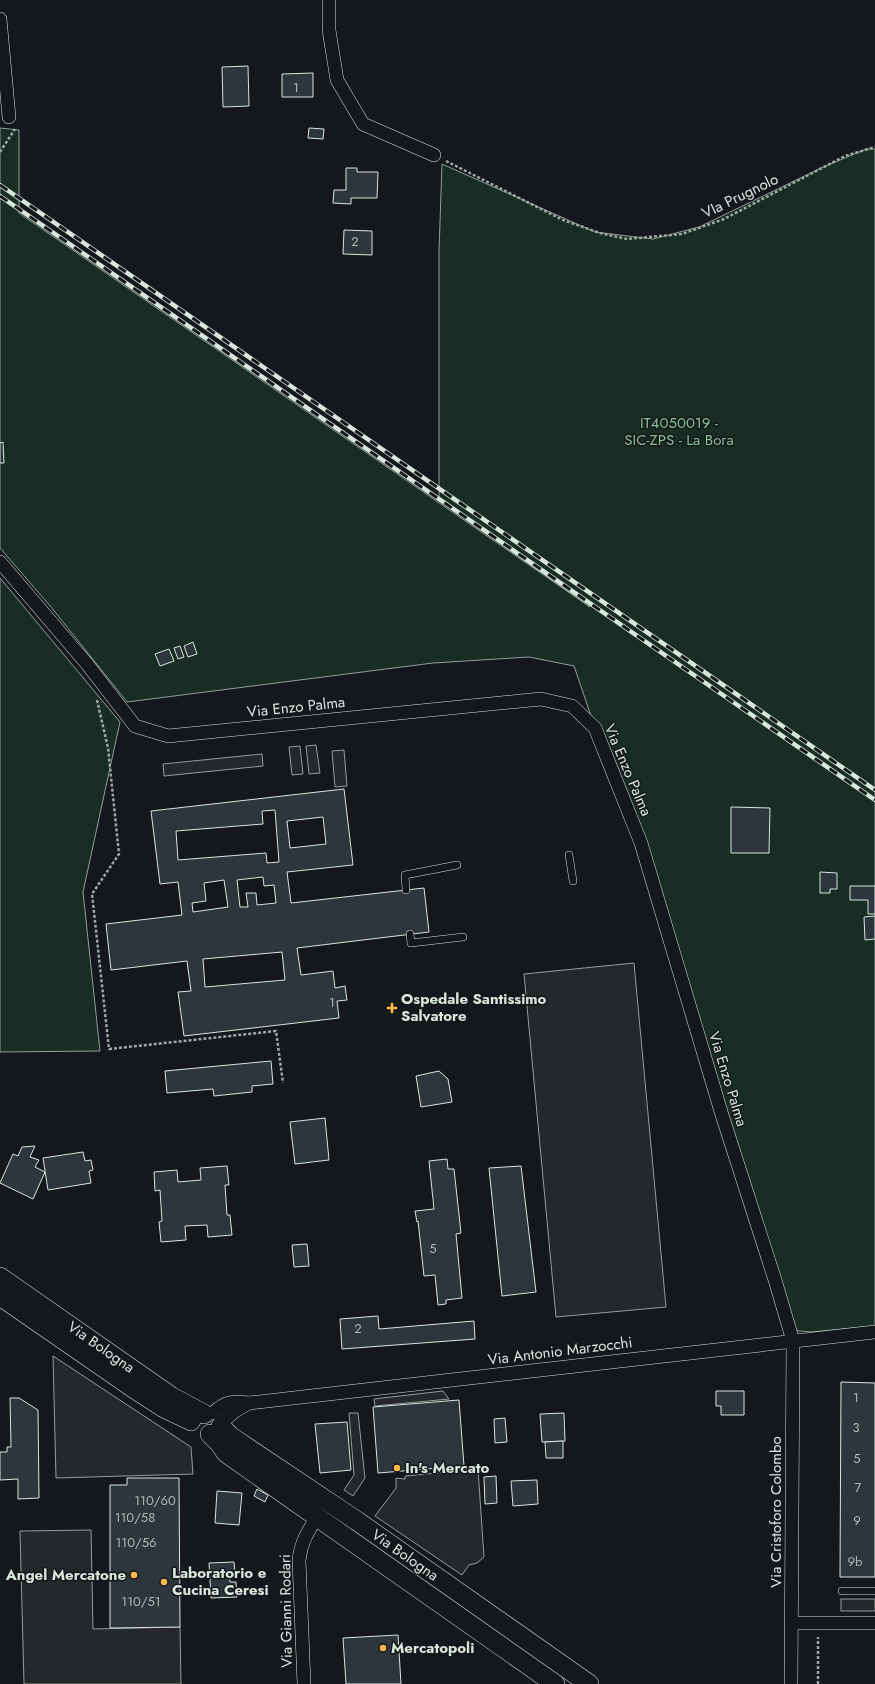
<svg xmlns="http://www.w3.org/2000/svg" width="875" height="1684" font-family="Jost,sans-serif">
<rect width="100%" height="100%" fill="#14181c"/>
<g fill="#1a2d24" stroke="#939e99">
<path d="M0 128 19 130V213L590 607 439 500V251L442 164 595 232 653 239 699 227 819 169 866 149H875V1326L811 1332 788 1330 676 965 574 666 529 657 433 663 127 702 51 607 0 548Z"/>
<path d="M0 578 120 722 83 892 100 1051 0 1052Z"/>
</g>
<g fill="#24282b" stroke="#939e99">
<path d="M316 745 320 773 309 774 306 746Z"/>
<path d="M300 746 303 774 292 775 289 747Z"/>
<path d="M344 750 347 786 335 787 332 751Z"/>
<path d="M262 754 263 766 164 776 163 764Z"/>
<path d="M634 963 666 1307 556 1317 524 974Z"/>
<path d="M53 1356 191 1447 193 1474 56 1478Z"/>
<path d="M443 1391 449 1399 375 1406 374 1399Z"/>
<path d="M349 1413H358L365 1478 353 1496 344 1490 354 1475Z"/>
<path d="M478 1469 484 1557 477 1563 469 1565 462 1575 375 1516 396 1488V1478L405 1479V1476Z"/>
<path d="M91 1530 93 1629 180 1627 181 1684H24L20 1531Z"/>
<rect x="841" y="1599" width="34" height="12"/>
</g>
<g fill="#2c363c" stroke="#d8e6dc" fill-rule="evenodd">
<path d="M248 66 249 106 223 107 222 67Z"/>
<path d="M313 73V97H282V74Z"/>
<path d="M309 128 324 129 323 139 308 138Z"/>
<path d="M346 168H357V172H378L377 198H351V204L333 203 334 190H346Z"/>
<path d="M344 230 372 231V255L343 254Z"/>
<path d="M3 442 4 463H0V443Z"/>
<path d="M193 642 197 654 188 657 184 646Z"/>
<path d="M180 646 184 657 178 659 174 648Z"/>
<path d="M169 649 174 661 160 666 155 654Z"/>
<path d="M344 789 353 865 287 872 291 903 424 888 429 932 297 948 301 975 333 971 335 988 345 986 347 1000 337 1001 339 1018 184 1036 178 992 191 991 187 961 111 970 106 924 182 915 178 882 160 884 151 811ZM275 810 279 862 267 863 266 853 178 860 176 831 263 824 262 811ZM323 817 326 844 290 848 287 821ZM263 877 264 886 274 885 276 903 257 905 256 893H246L248 907H240L237 880ZM224 880 228 907 193 912 192 903 206 901 204 883ZM282 952 285 980 205 987 203 959Z"/>
<path d="M731 807 770 808 769 853H731Z"/>
<path d="M820 872 837 873V889H830V893H820Z"/>
<path d="M850 886H875V914H868V900H850Z"/>
<path d="M875 916V939L865 940 864 917Z"/>
<path d="M271 1061 273 1084 252 1086V1092L214 1096 213 1089 167 1093 165 1071Z"/>
<path d="M439 1071 448 1079 452 1102 421 1107 416 1076Z"/>
<path d="M325 1118 329 1160 295 1164 290 1122Z"/>
<path d="M35 1146 30 1157 39 1160 35 1167 45 1172 33 1199 0 1183 13 1154 18 1156 22 1147Z"/>
<path d="M83 1152 85 1161 91 1160 93 1170 89 1171 91 1183 48 1190 43 1158Z"/>
<path d="M447 1159 448 1169H454L461 1233 456 1234 462 1298 446 1300V1304L438 1305 435 1275 424 1276 418 1221 417 1222 415 1211 434 1209 429 1161Z"/>
<path d="M227 1166 229 1185H225L227 1215H230L232 1235 208 1237 207 1225 185 1226 186 1240 161 1242 159 1222 162 1221 160 1190 155 1191 154 1172 177 1170 178 1182 201 1180 200 1168Z"/>
<path d="M521 1166 536 1292 502 1296 489 1168Z"/>
<path d="M307 1244 309 1266 294 1267 292 1245Z"/>
<path d="M378 1316 379 1329 474 1321 475 1339 342 1349 340 1319Z"/>
<path d="M841 1382 875 1383V1577H840Z"/>
<path d="M716 1391H744V1415H721V1406H716Z"/>
<path d="M10 1398H19L38 1410 39 1498 18 1499V1479L0 1480V1452H7V1447H11Z"/>
<path d="M459 1400 464 1466 378 1473 373 1407Z"/>
<path d="M564 1413 565 1441 542 1442 540 1414Z"/>
<path d="M505 1418 507 1442 495 1443 494 1419Z"/>
<path d="M347 1422 351 1470 320 1473 315 1424Z"/>
<path d="M563 1441V1458H546L545 1442Z"/>
<path d="M496 1476 497 1503 485 1504 484 1477Z"/>
<path d="M127 1478H179L180 1627 110 1628V1485H127Z"/>
<path d="M537 1480 538 1504 513 1506 511 1481Z"/>
<path d="M257 1489 268 1495 265 1502 254 1496Z"/>
<path d="M217 1491 242 1493 239 1525 215 1523Z"/>
<path d="M234 1562 235 1573 229 1574 230 1582H236L237 1597 211 1598 209 1563Z"/>
<path d="M398 1635 401 1684H346L343 1638Z"/>
</g>
<g fill="none" stroke-linecap="round" stroke-linejoin="round">
<g stroke="#d8e6dc" stroke-width="8">
<g id="service">
<path d="M569 855 573 881"/>
<path d="M406 890 405 875 457 865"/>
<path d="M410 934 411 943 463 937"/>
<path d="M842 1591H875"/>
</g>
</g>
<g stroke="#d8e6dc" stroke-width="14">
<g id="minor">
<path d="M329 0V30L337 80 363 124 434 155"/>
<path d="M0 19 9 117"/>
<path d="M0 562 87 664 135 726 168 736 541 699 572 706 595 728 641 843 722 1115 775 1280 793 1341 791 1684"/>
<path d="M213 1413C226 1401 232 1401 249 1403L875 1332"/>
<path d="M221 1423 235 1411 249 1403"/>
<path d="M792 1623H875"/>
<path d="M304 1684 299 1560C301 1542 307 1533 317 1517"/>
</g>
</g>
<g stroke="#d8e6dc" stroke-width="20">
<g id="secondary">
<path d="M0 1277 172 1397 204 1414"/>
<path d="M0 1296 133 1388 164 1408 191 1421"/>
<path d="M221 1426 230 1436 357 1521 589 1684"/>
<path d="M210 1434 220 1444 226 1453 555 1684"/>
</g>
</g>
<g stroke="#9da8a2" stroke-width="2.5" stroke-dasharray="3 2" stroke-linecap="butt">
<path d="M0 152 15 129"/>
<path d="M446 161 563 220 600 233 627 239 682 234 724 219 845 156 875 147"/>
<path d="M97 700 108 748 119 854 92 894 109 1049 276 1031 283 1083"/>
<path d="M818 1684V1637"/>
</g>
<use href="#service" stroke="#14181c" stroke-width="7"/>
<use href="#minor" stroke="#14181c" stroke-width="13"/>
<use href="#secondary" stroke="#14181c" stroke-width="19"/>
<g stroke="#d8e6dc" stroke-width="4.5">
<g id="rail">
<path d="M0 185 875 790"/>
<path d="M0 196 875 800"/>
</g>
</g>
<use href="#rail" stroke="#14181c" stroke-width="3" stroke-dasharray="9" stroke-linecap="butt"/>
</g>
<g fill="#ffb74d" stroke="#14181c" stroke-width="1.5">
<path d="M390 1002h4v4h4v4h-4v4h-4v-4h-4v-4h4z"/>
<circle cx="397" cy="1468" r="4"/>
<circle cx="134" cy="1575" r="4"/>
<circle cx="164" cy="1582" r="4"/>
<circle cx="383" cy="1648" r="4"/>
</g>
<g text-anchor="middle" stroke-width="3" stroke-linejoin="round" paint-order="stroke">
<g font-size="13" fill="#adbab4">
<text x="296" y="92">1</text>
<text x="355" y="246">2</text>
<text x="332" y="1007">1</text>
<text x="433" y="1253">5</text>
<text x="358" y="1333">2</text>
<text x="856" y="1402">1</text>
<text x="856" y="1432">3</text>
<text x="857" y="1463">5</text>
<text x="858" y="1492">7</text>
<text x="155" y="1505">110/60</text>
<text x="135" y="1522">110/58</text>
<text x="857" y="1525">9</text>
<text x="136" y="1547">110/56</text>
<text x="855" y="1566">9b</text>
<text x="141" y="1606">110/51</text>
</g>
<g font-size="15" fill="#d8e6dc" stroke="#14181c">
<text transform="translate(740 196) rotate(-26)" y="5">VIa Prugnolo</text>
<text transform="translate(296 707) rotate(-6)" y="5">Via Enzo Palma</text>
<text transform="translate(628 770) rotate(67)" y="5">Via Enzo Palma</text>
<text transform="translate(728 1079) rotate(73)" y="5">Via Enzo Palma</text>
<text transform="translate(101 1347) rotate(35)" y="5">Via Bologna</text>
<text transform="translate(560 1351) rotate(-7)" y="5">Via Antonio Marzocchi</text>
<text transform="translate(776 1512) rotate(-90)" y="5">Via Cristoforo Colombo</text>
<text transform="translate(405 1555) rotate(35)" y="5">Via Bologna</text>
<text transform="translate(286 1611) rotate(-91)" y="5">Via Gianni Rodari</text>
</g>
<g font-size="15" fill="#8ac095" stroke="#14181c">
<text x="679" y="428">IT4050019 -<tspan x="679" dy="17">SIC-ZPS - La Bora</tspan></text>
</g>
<g font-size="15" font-weight="bold" fill="#d8e6dc" stroke="#14181c" text-anchor="start">
<text x="401" y="1004">Ospedale Santissimo<tspan x="401" dy="17">Salvatore</tspan></text>
<text x="405" y="1473">In's Mercato</text>
<text x="172" y="1578">Laboratorio e<tspan x="172" dy="17">Cucina Ceresi</tspan></text>
<text x="126" y="1580" text-anchor="end">Angel Mercatone</text>
<text x="391" y="1653">Mercatopoli</text>
</g>
</g>
</svg>
